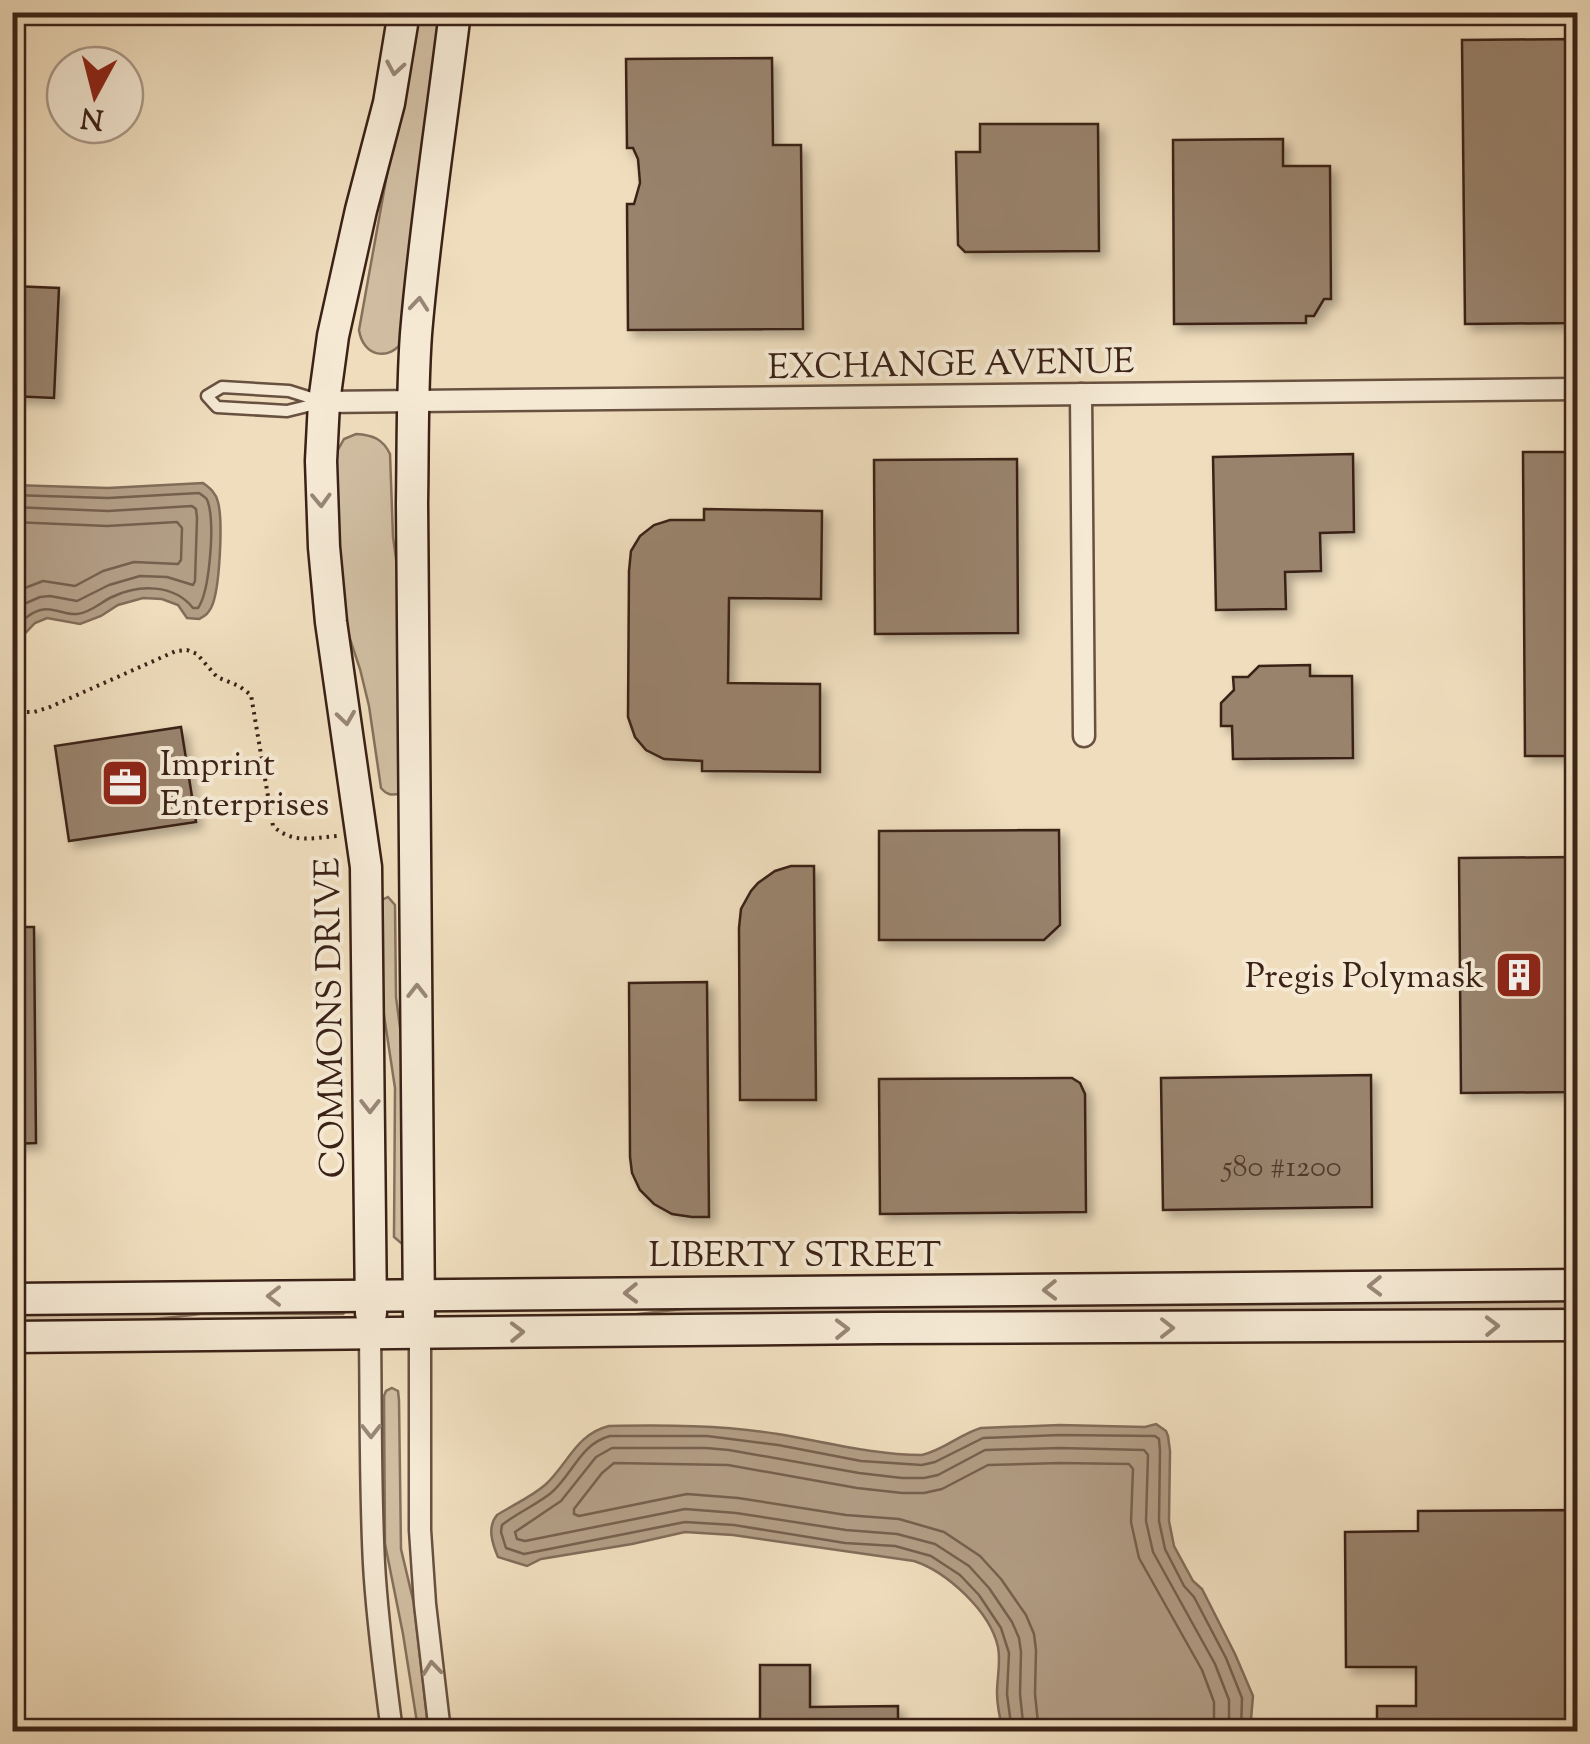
<svg xmlns="http://www.w3.org/2000/svg" width="1590" height="1744" font-family="'Sorts Mill Goudy',serif">
<defs>
<filter id="shadow"><feDropShadow dx="6" dy="6" stdDeviation="5" flood-color="#0004"/></filter>
</defs>
<rect width="100%" height="100%" fill="#efddbd"/>
<filter id="stains"><feTurbulence type="fractalNoise" baseFrequency=".002" numOctaves="4"/><feColorMatrix values="0 0 0 0 .2 0 0 0 0 .09 0 0 0 0 .02 0 0 0 .5 -.17"/></filter>
<radialGradient id="worn" r=".72"><stop offset=".6" stop-color="#630" stop-opacity="0"/><stop offset="1" stop-color="#630" stop-opacity=".3"/></radialGradient>
<g fill="#d0bda1" stroke="#86705c" stroke-width="2.5">
<path d="M416 13H443L404 340C389 362 363 357 359 330Z"/>
<path d="M356 434C373 435 383 439 390 454L393 537 403 609 401 793C392 796 387 795 381 788L369 706 360 669 345 624 335 544V455L344 439Z"/>
<path d="M388 897 395 905 396 997 408 1089 407 1242 401 1243 394 1237 395 1088 382 1002 380 904 382 900Z"/>
<path d="M1578 1296 1577 1313 611 1317 728 1304Z"/>
<path d="M12 1310 346 1311 343 1314H201L77 1328 13 1327Z"/>
<path d="M392 1388 398 1391 399 1400 401 1549 414 1604 428 1726 425 1731 418 1729 403 1634 385 1544 384 1396 386 1391Z"/>
</g>
<g fill="#b29d85" stroke="#826c59" stroke-width="2.5">
<path d="M203 483C210 488 216 493 218 502 223 521 220 591 211 608 207 615 206 615 199 619L187 618 178 605 162 599 143 598 118 605 101 616 80 624 47 618 35 623 13 646V485L108 488Z"/>
<path d="M1156 1424 1166 1431 1168 1436 1170 1451 1169 1521 1174 1546 1193 1581 1202 1589 1235 1654 1253 1696 1250 1731H1003C1000 1719 997 1706 997 1693 997 1678 1001 1662 998 1647 990 1611 947 1572 914 1561L733 1535 685 1532 632 1544 541 1559 527 1566 498 1557C492 1543 487 1527 497 1515 513 1505 531 1497 545 1485 568 1464 576 1434 609 1426 665 1425 722 1425 778 1434 826 1442 873 1455 922 1455 944 1450 960 1434 981 1428L1060 1425 1145 1427Z"/>
</g>
<g fill="none" stroke-linecap="round" stroke-linejoin="round">
<g stroke="#76604e" stroke-width="2.5">
<path d="M12 495 108 498 199 493C206 498 207 497 209 506 214 527 210 591 198 608H193C174 584 139 584 112 597 101 602 90 613 77 614 69 615 61 611 53 610 36 606 24 619 12 630"/>
<path d="M12 507 108 511 192 506 196 509 197 518 195 581 193 585 167 577 140 576 109 585 77 601 50 596 40 597 24 604 12 613"/>
<path d="M12 522 107 526 177 522 182 528 181 560 178 564 134 562 103 571 75 586 43 581 12 593"/>
<path d="M1012 1732 1007 1694 1009 1653 1001 1628 979 1595 960 1575 931 1556 895 1546 845 1543 734 1525 685 1522 524 1554 506 1548 501 1532 502 1525C517 1513 536 1505 551 1493 573 1474 580 1444 610 1436H707L778 1445 861 1461 922 1465 935 1462 983 1438 1060 1435 1155 1436 1159 1439 1160 1451 1159 1521 1165 1549 1184 1586 1194 1597 1226 1658 1242 1698 1241 1732"/>
<path d="M1024 1732 1020 1694 1021 1652 1019 1638 1012 1622 989 1588 969 1566 935 1544 897 1534 846 1530 736 1513 685 1509 525 1541 517 1539 515 1532 561 1501 596 1457 612 1448H706L729 1450 859 1473 902 1478H924L938 1475 985 1450 1060 1448 1144 1450 1148 1455 1146 1521 1153 1552 1215 1664 1229 1700V1732"/>
<path d="M1039 1732 1035 1694 1036 1650 1034 1634 1026 1615 1001 1579 980 1556 944 1532 899 1519 846 1515 738 1498 687 1494 579 1516 574 1514V1509L602 1473 614 1463 728 1465 857 1488 902 1493H924L942 1489 988 1465 1060 1463 1129 1464 1133 1469 1131 1522 1139 1558 1202 1670 1214 1702V1732"/>
</g>
</g>
<g fill="#99836d" stroke="#3b2217" stroke-width="2.5" filter="url(#shadow)">
<path d="M1578 39V323L1465 324 1462 40Z"/>
<path d="M772 58 773 145H801L803 329 628 330 627 204H634L640 183 638 159 633 148H627L626 59Z"/>
<path d="M980 124H1098L1099 251 965 252 958 245 956 152H980Z"/>
<path d="M1283 139V166H1330L1331 299H1324L1314 316H1306V323L1174 324 1173 140Z"/>
<path d="M12 286 59 288 54 398 12 396Z"/>
<path d="M1523 452H1578V756H1525Z"/>
<path d="M1353 454 1354 532 1320 533 1321 571 1285 572 1286 609 1216 610 1213 457Z"/>
<path d="M1017 459 1018 633 875 634 874 460Z"/>
<path d="M704 509 822 511 821 599 729 598 728 683 820 684V772L702 771V761L664 759 646 750 635 737 628 717 629 571 631 551 640 536 654 525 670 520H704Z"/>
<path d="M1310 665V676H1352L1353 758 1233 759 1232 726H1221V703L1234 690 1233 677H1248L1259 666Z"/>
<path d="M181 727 196 822 69 841 55 746Z"/>
<path d="M1059 830 1060 925 1044 940H879V831Z"/>
<path d="M1578 857V1092L1461 1093 1459 858Z"/>
<path d="M791 866H814L816 1100H740L739 928 741 909 751 891 758 883 775 871Z"/>
<path d="M12 927H34L36 1143 12 1144Z"/>
<path d="M707 982 709 1217H692L672 1214 654 1204 640 1190 632 1173 630 1157 629 983Z"/>
<path d="M1371 1075 1372 1207 1163 1210 1161 1078Z"/>
<path d="M1065 1078H1072L1080 1083 1085 1094 1086 1212 880 1214 879 1079Z"/>
<path d="M1575 1510V1522H1578V1732H1377V1706H1416V1667H1346L1345 1532 1418 1531V1511Z"/>
<path d="M760 1665H810V1707L898 1706V1732H760Z"/>
</g>
<g fill="none" stroke-linecap="round" stroke-linejoin="round">
<g stroke="#685140" stroke-width="15">
<path id="lane" d="M222 387 289 391 324 402 287 411 217 407 207 396Z"/>
</g>
<g stroke="#685140" stroke-width="25">
<g id="street">
<path d="M1081 394 1084 736"/>
<path d="M324 402 1578 389"/>
<path d="M420 1333V1530L425 1604 440 1732"/>
<path d="M370 1334C371 1410 370 1487 374 1564 377 1620 385 1676 392 1732"/>
</g>
</g>
<g stroke="#3b2217" stroke-width="35">
<g id="secondary">
<path d="M12 1299 1578 1285"/>
<path d="M371 1313 366 867 331 622 324 547 321 461 324 402 333 336 361 210 389 103 404 12"/>
<path d="M419 1315 412 503C413 447 412 390 416 334 425 226 442 120 455 12"/>
<path d="M12 1337 880 1328 1578 1325"/>
</g>
</g>
<path stroke="#3b2217" stroke-width="4" stroke-dasharray="2.5 5" stroke-linecap="butt" d="M12 712H34L50 707 176 651 187 650 197 654 217 677 239 686 251 695 273 826C292 844 313 838 337 836"/>
<use href="#lane" stroke="#f5e9d4" stroke-width="10"/>
<use href="#street" stroke="#f5e9d4" stroke-width="20"/>
<use href="#secondary" stroke="#f5e9d4" stroke-width="30"/>
</g>
<defs><path id="oneway-chevron" d="M-2-3.5L2.5 0L-2 3.5" fill="none" stroke-width="1.6" stroke-linecap="round" stroke-linejoin="round" transform="scale(2.5)"/></defs>
<g stroke="#988676">
<use href="#oneway-chevron" transform="translate(395 68) rotate(100)"/>
<use href="#oneway-chevron" transform="translate(419 304) rotate(-85)"/>
<use href="#oneway-chevron" transform="translate(321 500) rotate(88)"/>
<use href="#oneway-chevron" transform="translate(346 718) rotate(82)"/>
<use href="#oneway-chevron" transform="translate(417 991) rotate(-90)"/>
<use href="#oneway-chevron" transform="translate(370 1106) rotate(90)"/>
<use href="#oneway-chevron" transform="translate(1375 1286) rotate(179)"/>
<use href="#oneway-chevron" transform="translate(1050 1290) rotate(179)"/>
<use href="#oneway-chevron" transform="translate(631 1293) rotate(179)"/>
<use href="#oneway-chevron" transform="translate(274 1296) rotate(180)"/>
<use href="#oneway-chevron" transform="translate(1492 1326) rotate(-1)"/>
<use href="#oneway-chevron" transform="translate(1167 1328)"/>
<use href="#oneway-chevron" transform="translate(842 1329) rotate(-1)"/>
<use href="#oneway-chevron" transform="translate(517 1332) rotate(-1)"/>
<use href="#oneway-chevron" transform="translate(371 1431) rotate(90)"/>
<use href="#oneway-chevron" transform="translate(432 1668) rotate(-96)"/>
</g>
<defs>
<g id="office-square" transform="scale(2.5)"><rect x="-9" y="-9" width="18" height="18" rx="4" fill="#8f2418" stroke="#f5e9d4"/><path d="M-6-3h4V-5.5h4V-3h4V5H-6ZM-1-4.5V-3h2v-1.5ZM-6 0V1H6V0Z" fill="#fff"/></g>
<g id="building-square" transform="scale(2.5)"><rect x="-9" y="-9" width="18" height="18" rx="4" fill="#8f2418" stroke="#f5e9d4"/><path d="M-4-6H4V6H1V3H-1V6H-4ZM-2.5-4.3h1.7v1.8h-1.7ZM.8-4.3h1.7v1.8H.8ZM-2.5-1h1.7V.8h-1.7ZM.8-1h1.7V.8H.8Z" fill="#fff"/></g>
</defs>
<g fill-rule="evenodd">
<use href="#office-square" x="125" y="783"/>
<use href="#building-square" x="1519" y="975"/>
</g>
<g text-anchor="middle" stroke-width="8" stroke-linejoin="round" paint-order="stroke">
<g font-size="30" fill="#523a2c">
<text x="1282" y="1176">580 #1200</text>
</g>
<g font-size="35" fill="#3b2217" stroke="#f5e9d4">
<text transform="translate(951 363) rotate(-1)" y="12">EXCHANGE AVENUE</text>
<text transform="translate(329 1018) rotate(-91)" y="12">COMMONS DRIVE</text>
<text x="795" y="1266">LIBERTY STREET</text>
</g>
<g font-size="35" fill="#3b2217" stroke="#f5e9d4" text-anchor="start">
<text x="160" y="775">Imprint<tspan x="160" dy="40">Enterprises</tspan></text>
<text x="1484" y="987" text-anchor="end">Pregis Polymask</text>
</g>
</g>
<rect width="1590" height="1744" fill="none" stroke="#efddbd" stroke-width="50"/>
<rect x="15" y="15" width="1560" height="1714" fill="none" stroke="#3b2217" stroke-width="5"/>
<rect x="25" y="25" width="1540" height="1694" fill="none" stroke="#3b2217" stroke-width="2.5"/>
<g transform="translate(95 95) rotate(187)"><circle r="48" fill="#f5e9d4" stroke="#ab9988" stroke-width="2.5"/>
<path d="M0-8L18 38L0 25L-18 38Z" fill="#8f2418"/>
<text y="-15" font-size="28" font-weight="bold" text-anchor="middle" fill="#3b2217">N</text>
</g>
<rect width="100%" height="100%" filter="url(#stains)"/>
<rect width="100%" height="100%" fill="url(#worn)"/>
</svg>
